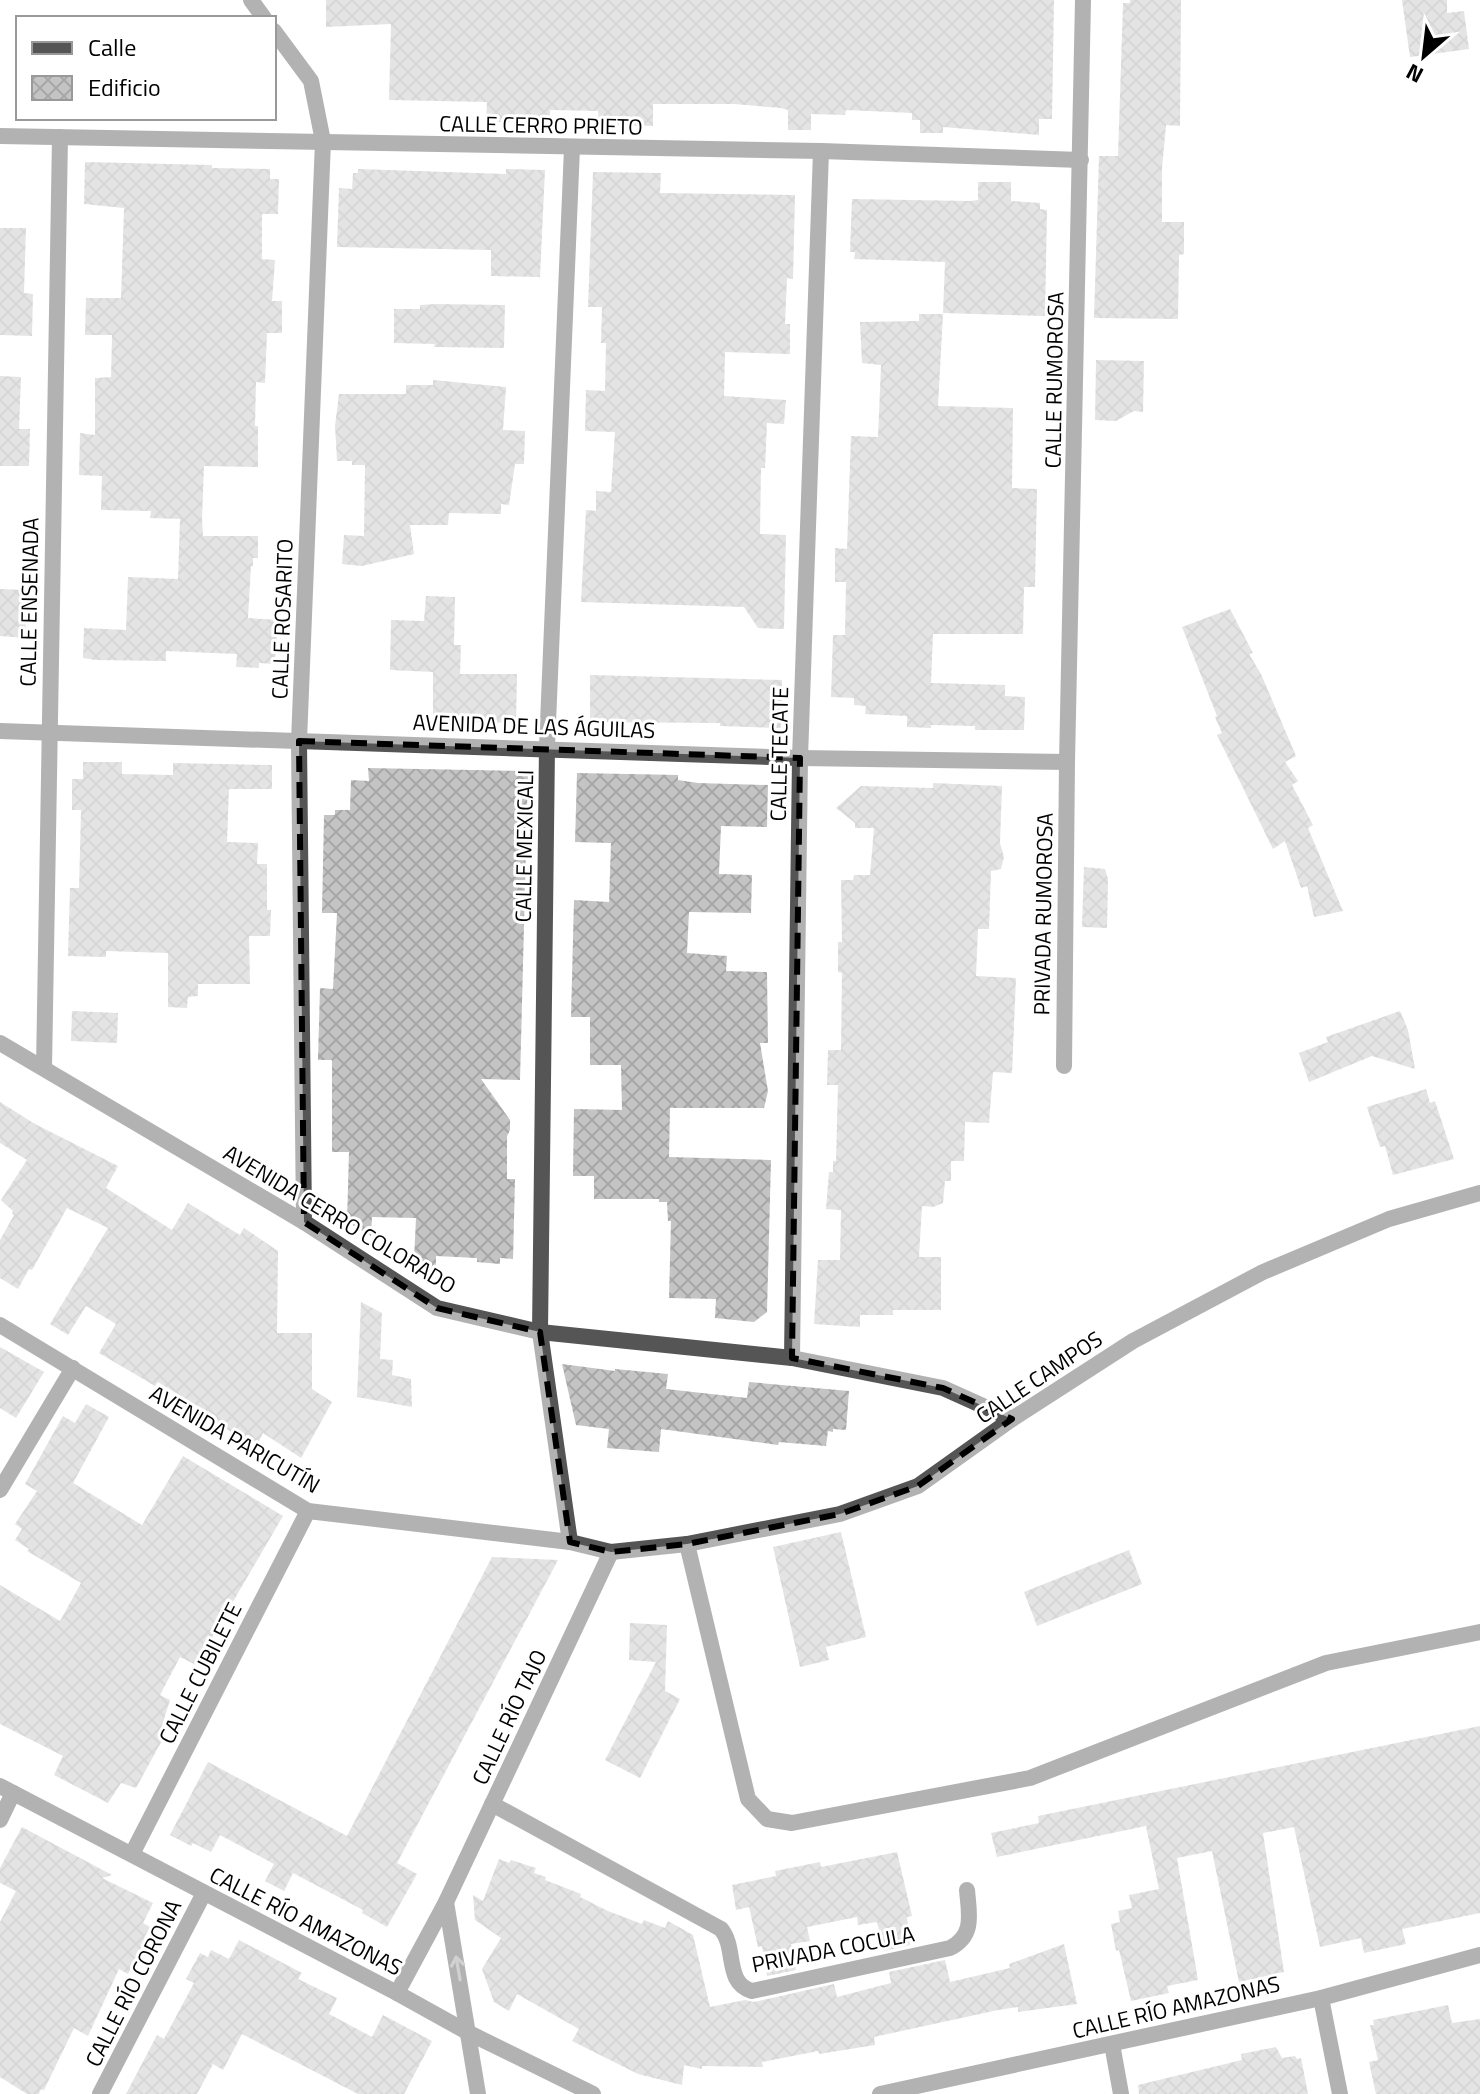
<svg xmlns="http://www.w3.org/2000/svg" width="1480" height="2094" font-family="'Titillium Web',sans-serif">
<defs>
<pattern id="building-cross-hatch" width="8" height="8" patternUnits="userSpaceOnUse" patternTransform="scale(2)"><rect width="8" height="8" fill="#c4c4c4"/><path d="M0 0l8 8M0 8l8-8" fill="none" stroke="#a7a7a7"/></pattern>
</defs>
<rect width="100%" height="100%" fill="#fff"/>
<g fill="url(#building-cross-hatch)">
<path d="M326 0H1054L1052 119H1039V135L943 127V133H920V120H912V113L846 110 845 115 811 114V130H788V110L781 108 734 104H653V126L599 125 598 111 550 110V122H486L487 102 389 100 391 24 326 27Z"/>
<path d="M1130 0H1181L1180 126 1166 125 1162 168V222H1184V254L1179 255 1178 319 1094 318 1099 156H1118L1123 3H1130Z"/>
<path d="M1402 0H1447V13L1464 11 1469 49 1410 57Z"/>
<path d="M85 162 212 165V168L270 169V179H279L278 214H262V259L275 260 272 301H282V333H267L265 383 256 382 255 426H258V467L204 466 202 519 203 536H258V558H253V566H251L248 618 278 620 275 664 259 663V668L236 667 237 654 166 651V661L96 660 83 658 84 628 126 630 128 577 178 579 180 519 150 518 151 511 101 510 102 476 79 475 80 433 95 435V378L111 377 112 335H85L86 298H121L124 208 84 204Z"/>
<path d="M358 169 506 174V169L545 170 540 277 491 276V250L337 247 339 188 352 189 353 173H358Z"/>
<path d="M593 172 661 173 660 193 795 195 793 279 787 278 785 324H790V354L725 352 724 396 786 400 784 424 767 423 765 468H761L760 534 786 535 784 629 758 628 744 607 581 602 586 510 596 511V491L611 492 615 432 585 431 586 390 605 391 606 343H601L602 307H588Z"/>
<path d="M978 182H1011V201L1040 203V209L1047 210 1045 316 943 313 945 262 854 259 855 252H850L852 199 970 201 978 200Z"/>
<path d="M0 228H26L24 293 33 294 32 336 0 335Z"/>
<path d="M436 304 505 305 504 348 434 347 435 344 394 343V309H420V305Z"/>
<path d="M919 314H943L938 406 1013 408 1012 488 1037 489 1035 587H1024L1023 634H933L931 683 1005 685V696L1025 697 1024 730H975V726L931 725V728L907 727V716L865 714 866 706 854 705V698L831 697 833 635H845L846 582H835V548L847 549 851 436 878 437 881 365 862 363 860 322 919 321Z"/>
<path d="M1096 360 1144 361 1143 412 1134 411 1116 421 1095 420Z"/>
<path d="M0 376 21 377 19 429H30L29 466H0Z"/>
<path d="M433 380 506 387 503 430 525 431 524 464H515L509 505 501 504V514L449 513 448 525H410L414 554 362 566 342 564 344 535 364 536 365 465H352V461H337L335 426 339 394H406V385H433Z"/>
<path d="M0 589 25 590 26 638 0 636Z"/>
<path d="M426 596 455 597 454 645H461L460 674H517L516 723 433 721V672L390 670 391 620 424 621Z"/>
<path d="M1230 609 1253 653 1249 654 1261 674 1296 756 1285 762 1298 781 1292 785 1313 825 1308 828 1343 911 1314 917 1307 886 1301 888 1285 841 1273 849 1217 735 1222 733 1215 717 1217 716 1182 627Z"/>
<path d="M590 675 782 680 781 728 720 726V723L590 722Z"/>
<path d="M83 762H122V774L173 775V763L272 765V789H229L227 842 258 843 257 864H267V910H271L270 936H249L250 984H198V996L188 997 187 1008 168 1007V953L106 951V957L68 956 70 888H79L81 810H72V779H83Z"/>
<path d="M368 768 528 771 520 1080 481 1079 510 1120V1130L507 1136V1179H515L513 1259 500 1258V1264L477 1262V1258L436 1256V1271L414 1261 416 1218 372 1217 371 1236 347 1222 349 1152H332V1060H318L320 988 333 989 337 913H322L324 815H335V810H350L351 780 369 781Z"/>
<path d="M577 773 678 775V780L698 783 768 785 767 827 721 826 719 874 752 875 751 913 689 912 687 953 727 956 726 971 767 972 768 1043H760L768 1091 764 1108H670L669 1157 771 1160 767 1312 754 1322 715 1318 716 1299 669 1298 671 1221H668L667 1202H659V1199H594V1176H573L574 1109 622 1110 621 1065H590V1017H571L574 900 609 902 611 843 575 842Z"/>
<path d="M933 783 1002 786 1000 843 1004 857 1001 869 991 871 989 929H978L976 976 1016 978 1012 1073 993 1072 989 1123 965 1122 964 1161H951V1181H945L943 1203 933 1207 922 1206 919 1257H941V1310H893V1315H860V1327L814 1324 818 1260H840L841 1210 826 1209 829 1172H833V1161H836L838 1085H827L828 1050H841L842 973 838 972V942H842L841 880H853L854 875H870L874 828H855V823L836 808 861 786 933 788Z"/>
<path d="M1084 867 1105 869 1108 879 1107 928 1082 927Z"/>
<path d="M72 1011 118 1013 117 1043 71 1041Z"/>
<path d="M1400 1011 1408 1030 1415 1069 1372 1056 1309 1082 1299 1053 1328 1042 1326 1037Z"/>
<path d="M1426 1089 1430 1103 1435 1101 1454 1159 1393 1175 1385 1146 1380 1147 1367 1107Z"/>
<path d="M0 1102 35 1124 118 1166 106 1188 172 1230 188 1203 240 1235 244 1228 278 1251 277 1333H312V1389L332 1402 301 1458 263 1433 258 1443 237 1432 236 1435 207 1417 209 1413 158 1382 155 1386 99 1353 116 1324 86 1306 68 1335 50 1324 108 1228 67 1208 32 1270 29 1269 18 1289 0 1278V1240L14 1215 12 1213 13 1211 1 1200 27 1160 0 1143Z"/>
<path d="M361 1302 382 1313 380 1359 393 1360 392 1375 411 1379 412 1407 357 1397Z"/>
<path d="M0 1347 44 1372 16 1418 0 1408Z"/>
<path d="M562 1364 615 1371V1369L668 1374 666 1389 747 1398 749 1382 849 1391 846 1430 833 1429V1432L828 1431 826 1446 779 1442 778 1445 661 1429 659 1452 607 1448 609 1429 576 1425Z"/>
<path d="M86 1404 109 1417 73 1483 142 1525 183 1456 283 1516 196 1665 180 1657 160 1695 170 1700 160 1732 165 1735 136 1788 121 1783 108 1803 54 1775 63 1756 0 1724V1585L60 1621 81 1583 27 1551 29 1549 15 1540 22 1529 15 1524 37 1491 25 1484 63 1416 75 1423Z"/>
<path d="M841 1532 866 1637 826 1647 829 1660 800 1667 773 1547Z"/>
<path d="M1129 1550 1142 1584 1037 1626 1024 1592Z"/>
<path d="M492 1557 558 1560 397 1863 417 1874 387 1927 362 1913 363 1910 293 1873 284 1891 265 1881 274 1864 220 1835 211 1852 193 1843 191 1846 170 1835 208 1762 347 1836Z"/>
<path d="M630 1623 667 1625 665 1691 680 1699 640 1778 605 1760 656 1662 629 1660Z"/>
<path d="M1480 1726V1913L1402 1929 1406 1944 1364 1953 1361 1938 1320 1947 1294 1827 1263 1833 1284 1972 1239 1982 1212 1851 1177 1858 1198 1980 1167 1986 1169 1993 1131 2001 1119 1950 1116 1951 1111 1924 1120 1922 1118 1911 1132 1908 1129 1895 1159 1889 1146 1826 997 1857 991 1833 1039 1823 1038 1816Z"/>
<path d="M22 1827 112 1875 102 1878 153 1903 143 1923 150 1927 144 1938 146 1939 128 1974 119 1969 88 2036 74 2028 44 2090 41 2089 39 2094H27L0 2077V1922L16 1891 0 1883V1868Z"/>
<path d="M897 1852 912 1916 907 1917 910 1945 884 1951 877 1922 858 1925 857 1917 807 1927 810 1941 791 1944 796 1970 767 1976 762 1946 758 1947 749 1907 736 1910 732 1885 776 1876 775 1871 820 1862 821 1867Z"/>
<path d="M499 1859 509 1863 511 1860 536 1868 534 1873 546 1877 545 1880 581 1894 580 1897 608 1911 642 1924 644 1920 665 1928 668 1921 693 1935 710 2007 745 2000 754 2002 834 1984 837 1997 891 1983 889 1972 945 1960 950 1982 1010 1968 1009 1964 1064 1944 1077 2004 1018 2012V2007L998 2010 874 2037 875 2045 819 2054 818 2051 762 2062 763 2067 702 2066V2069L684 2065 682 2085 638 2074 572 2041 579 2029 517 1994 509 2011 494 2002 482 1969 501 1938 475 1920 473 1895 483 1901Z"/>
<path d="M239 1940 302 1973 298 1979 337 1998 329 2014 372 2037 383 2015 432 2041 404 2094H358L242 2034 223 2070 213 2064 197 2094H126L157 2035 164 2039 194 1983 186 1979 200 1953 208 1957 211 1950 229 1959Z"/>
<path d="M1448 2005 1452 2023 1480 2019V2094H1376L1369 2062 1378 2060 1370 2025H1374L1373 2020Z"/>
<path d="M1276 2047 1282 2058 1295 2056 1297 2059 1301 2058 1308 2094H1139L1138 2085 1242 2060 1241 2054Z"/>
</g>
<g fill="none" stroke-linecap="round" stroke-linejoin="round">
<g stroke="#555" stroke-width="16">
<path d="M0 136 821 151 1081 160"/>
<path d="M0 731 800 758 1067 762"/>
<path d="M0 1043 304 1222"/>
<path d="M1064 1066 1067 762 1083 0"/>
<path d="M44 1068 60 137"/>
<path d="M792 1358 800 758 821 151"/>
<path d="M0 1490 73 1368"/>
<path d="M570 1542 540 1332 547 747 572 148"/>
<path d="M687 1544 748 1799 767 1819 792 1823 1030 1778 1326 1663 1480 1632"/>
<path d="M492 1804 721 1929C737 1948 724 1983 752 1991L950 1948C975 1935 969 1914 967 1890"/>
<path d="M0 1820 13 1793"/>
<path d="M132 1854 308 1511"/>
<path d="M1321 1998 1340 2094"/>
<path d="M469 2033 593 2094"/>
<path d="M1112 2044 1121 2094"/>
<path d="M100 2094 204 1893"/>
<path d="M880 2094 1321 1998 1480 1955"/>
</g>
<g stroke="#555" stroke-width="16">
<path d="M251 0 264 18"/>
<path d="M274 31 311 81 323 141 299 741 304 1222 437 1308 540 1332 792 1358 943 1388 1012 1419"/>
<path d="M0 1325 308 1511 570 1542 611 1552 687 1544 840 1514 918 1486 1012 1419 1133 1341 1263 1272 1389 1219 1480 1193"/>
<path d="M0 1786 397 1993 469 2033"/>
<path d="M446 1902 478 2094"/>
<path d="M397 1993 446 1902 611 1552"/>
</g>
</g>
<defs><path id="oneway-shaft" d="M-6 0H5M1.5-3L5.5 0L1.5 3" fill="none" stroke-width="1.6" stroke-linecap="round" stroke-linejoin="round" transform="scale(2)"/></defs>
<use stroke="#999" href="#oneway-shaft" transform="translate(458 1968) rotate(-100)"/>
<path d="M0 0H1480V2094H0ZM299 741 800 758 792 1358 943 1388 1012 1419 918 1486 840 1514 687 1544 611 1552 570 1542 540 1332 437 1308 304 1222Z" fill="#fff" fill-opacity=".55" fill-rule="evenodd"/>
<path fill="none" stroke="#000" stroke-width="6" stroke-dasharray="16 10" stroke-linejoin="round" d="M299 741 800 758 792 1358 943 1388 1012 1419 918 1486 840 1514 687 1544 611 1552 570 1542 540 1332 437 1308 304 1222Z"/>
<g text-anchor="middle" stroke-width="6" stroke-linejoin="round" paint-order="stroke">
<g font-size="22" fill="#000" stroke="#fff">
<text transform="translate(541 125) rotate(1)" y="8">CALLE CERRO PRIETO</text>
<text transform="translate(1054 380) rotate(-89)" y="8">CALLE RUMOROSA</text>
<text transform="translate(29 602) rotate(-89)" y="8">CALLE ENSENADA</text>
<text transform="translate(282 619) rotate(-88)" y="8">CALLE ROSARITO</text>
<text transform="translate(534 726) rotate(2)" y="8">AVENIDA DE LAS ÁGUILAS</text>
<text transform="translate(779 754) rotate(-89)" y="8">CALLE TECATE</text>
<text transform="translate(524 846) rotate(-89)" y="8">CALLE MEXICALI</text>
<text transform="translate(1043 914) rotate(-89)" y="8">PRIVADA RUMOROSA</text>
<text transform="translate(340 1219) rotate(31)" y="8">AVENIDA CERRO COLORADO</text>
<text transform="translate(1039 1377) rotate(-34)" y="8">CALLE CAMPOS</text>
<text transform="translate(235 1439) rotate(30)" y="8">AVENIDA PARICUTÍN</text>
<text transform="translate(200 1673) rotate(-63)" y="8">CALLE CUBILETE</text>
<text transform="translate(509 1717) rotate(-65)" y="8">CALLE RÍO TAJO</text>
<text transform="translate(306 1921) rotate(27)" y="8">CALLE RÍO AMAZONAS</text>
<text transform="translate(833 1949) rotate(-11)" y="8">PRIVADA COCULA</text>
<text transform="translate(133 1983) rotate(-63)" y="8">CALLE RÍO CORONA</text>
<text transform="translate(1176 2007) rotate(-13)" y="8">CALLE RÍO AMAZONAS</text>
</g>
</g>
<rect x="16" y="16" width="260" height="104" fill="#ffffff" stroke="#999999" stroke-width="2"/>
<rect x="32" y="42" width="40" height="12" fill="#555555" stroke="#999999" stroke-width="2"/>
<text x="88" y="56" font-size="24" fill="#000000">Calle</text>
<rect x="32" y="76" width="40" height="24" fill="url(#building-cross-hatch)" stroke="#999999" stroke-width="2"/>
<text x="88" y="96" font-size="24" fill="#000000">Edificio</text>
<g transform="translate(1424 56) rotate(208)" stroke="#ffffff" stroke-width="6" paint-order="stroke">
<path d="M0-6L14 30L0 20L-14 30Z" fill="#000000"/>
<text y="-12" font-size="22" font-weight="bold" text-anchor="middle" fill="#000000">N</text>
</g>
</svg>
